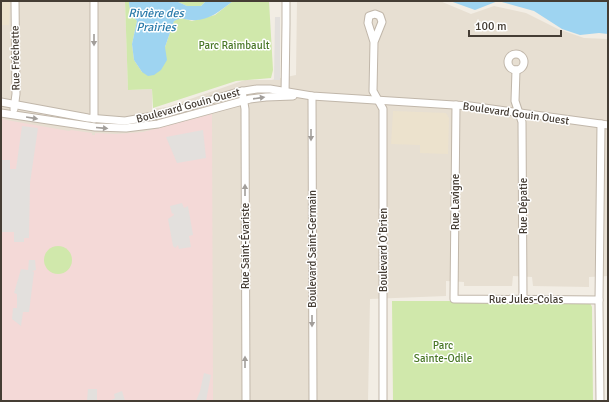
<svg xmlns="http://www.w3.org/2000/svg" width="609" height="402" font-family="Signika,sans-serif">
<rect width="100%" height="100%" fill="#f2ede4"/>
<path fill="#e7dfd2" d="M1 1H125L128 90 152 89V109L167 107 245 80H271L296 75 297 1H440L471 14 494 6 526 13 558 29 584 38 608 39V276L589 277V287L533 286 532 277 513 276 512 286H464V282L446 281V296L370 299 368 401H1Z"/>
<g fill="#ece2cd">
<path d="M1 1H10L9 25H1Z"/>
<path d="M393 111 446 113 449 118 448 154 420 153V145L391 144Z"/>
</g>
<path fill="#f4d9d7" d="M212 114 213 401H1V119L69 131 71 130 92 133V135H95V133L116 134 143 132Z"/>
<g fill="#d0e8ab">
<path d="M125 1H129C129 10 132 15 137 21L132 44 134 60 142 72 165 47 174 21 179 18H182L192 21 215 15 233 1H269L273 70 271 78 236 81 153 108 152 89 128 90Z"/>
<path d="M176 1H206L201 6H187Z"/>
<circle cx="58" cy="260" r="14"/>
<path d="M452 299 459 303H590L592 307 593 401H393L392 301H450Z"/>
</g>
<g fill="#e3e0dd">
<path d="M275 17H280V80H274Z"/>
<path d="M22 126 38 128 30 183 29 238H24V242H14V232H1V160H10V169H16Z"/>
<path d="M203 130 206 158 177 163 166 137Z"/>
<path d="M182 203 184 208 188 206 193 235 189 236 191 247 179 249 178 245 175 248 173 246 168 219 174 215 173 213 172 214 170 206Z"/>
<path d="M29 260H35L36 270 32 271 34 272 29 312H23L21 326 12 319 13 308H17V294L14 293 21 269 28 270Z"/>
<path d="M204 373 211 375 206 401H196L200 391Z"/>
<path d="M88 389H97V401H87Z"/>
<path d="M122 391 125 401H110L115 398 114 394Z"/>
</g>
<g fill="#9ed4f1">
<path d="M129 1H176L187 6H201L206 1H233C216 14 204 25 181 18L174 21 165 47 167 60 161 70 154 75 148 76 142 72 134 60 132 44 137 21C132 15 129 10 129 1Z"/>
<path d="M450 1H608V34L599 33 580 35 562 29 534 11 498 1 475 10Z"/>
</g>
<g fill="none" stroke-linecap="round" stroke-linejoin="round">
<g stroke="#c1b7aa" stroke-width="9">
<g id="minor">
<path d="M94 1V119"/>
<path d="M374 42 382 22 380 16 375 14 369 16 368 23 374 42 373 91 383 109V401"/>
<circle cx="516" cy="62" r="8"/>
<path d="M516 70 515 101 522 122 523 299"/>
<path d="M242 91 245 109 246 401"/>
<path d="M285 95 286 23V1"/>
<path d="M312 96 313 401"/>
<path d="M1 102 88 118 125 121 164 114 238 92 257 89H270L312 96 470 106 608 125"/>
<path d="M456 105 454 299 599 300"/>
<path d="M14 109 16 94 15 1"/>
<path d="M1 113 95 127 126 128 158 124 250 99 266 97 293 96"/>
<path d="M600 401 599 302 601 124"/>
</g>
</g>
<use href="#minor" stroke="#fff" stroke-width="7"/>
</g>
<defs><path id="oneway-solid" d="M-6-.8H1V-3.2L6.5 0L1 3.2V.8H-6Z"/></defs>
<g fill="#a29e9a">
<use href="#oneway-solid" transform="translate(94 40) rotate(90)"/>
<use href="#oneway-solid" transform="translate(259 98) rotate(-8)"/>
<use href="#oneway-solid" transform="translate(32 118) rotate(9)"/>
<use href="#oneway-solid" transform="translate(102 128) rotate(5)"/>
<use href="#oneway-solid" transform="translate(311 135) rotate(90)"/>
<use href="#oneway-solid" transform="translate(245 190) rotate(-90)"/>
<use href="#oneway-solid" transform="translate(312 321) rotate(90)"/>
<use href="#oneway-solid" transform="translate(245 362) rotate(-90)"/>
</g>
<g text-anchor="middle" stroke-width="3" stroke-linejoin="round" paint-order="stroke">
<g font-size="11" fill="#497726" stroke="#fff">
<text x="234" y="49">Parc Raimbault</text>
<text x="443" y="349">Parc<tspan x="443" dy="13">Sainte-Odile</tspan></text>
</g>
<g font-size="11" fill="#453d34" stroke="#fff">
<text transform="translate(15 58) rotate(-91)" y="4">Rue Fréchette</text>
<text transform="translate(188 105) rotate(-15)" y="4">Boulevard Gouin Ouest</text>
<text transform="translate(516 113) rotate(8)" y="4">Boulevard Gouin Ouest</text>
<text transform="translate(455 202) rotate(-90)" y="4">Rue Lavigne</text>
<text transform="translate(523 206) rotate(-90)" y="4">Rue Dépatie</text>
<text transform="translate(245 246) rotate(-90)" y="4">Rue Saint-Évariste</text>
<text transform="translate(312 249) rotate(-90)" y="4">Boulevard Saint-Germain</text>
<text transform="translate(383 250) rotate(-90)" y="4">Boulevard O'Brien</text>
<text x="526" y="303">Rue Jules-Colas</text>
</g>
<g font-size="12" font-style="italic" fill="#2a7aaa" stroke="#fff">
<text x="156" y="17">Rivière des<tspan x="156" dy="14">Prairies</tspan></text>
</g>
</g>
<rect width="609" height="402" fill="none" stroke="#453d34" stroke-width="4"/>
<path d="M469 30v6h92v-6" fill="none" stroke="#453d34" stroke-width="2"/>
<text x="475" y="30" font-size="12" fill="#453d34" stroke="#ffffff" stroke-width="3" paint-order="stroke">100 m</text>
</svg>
